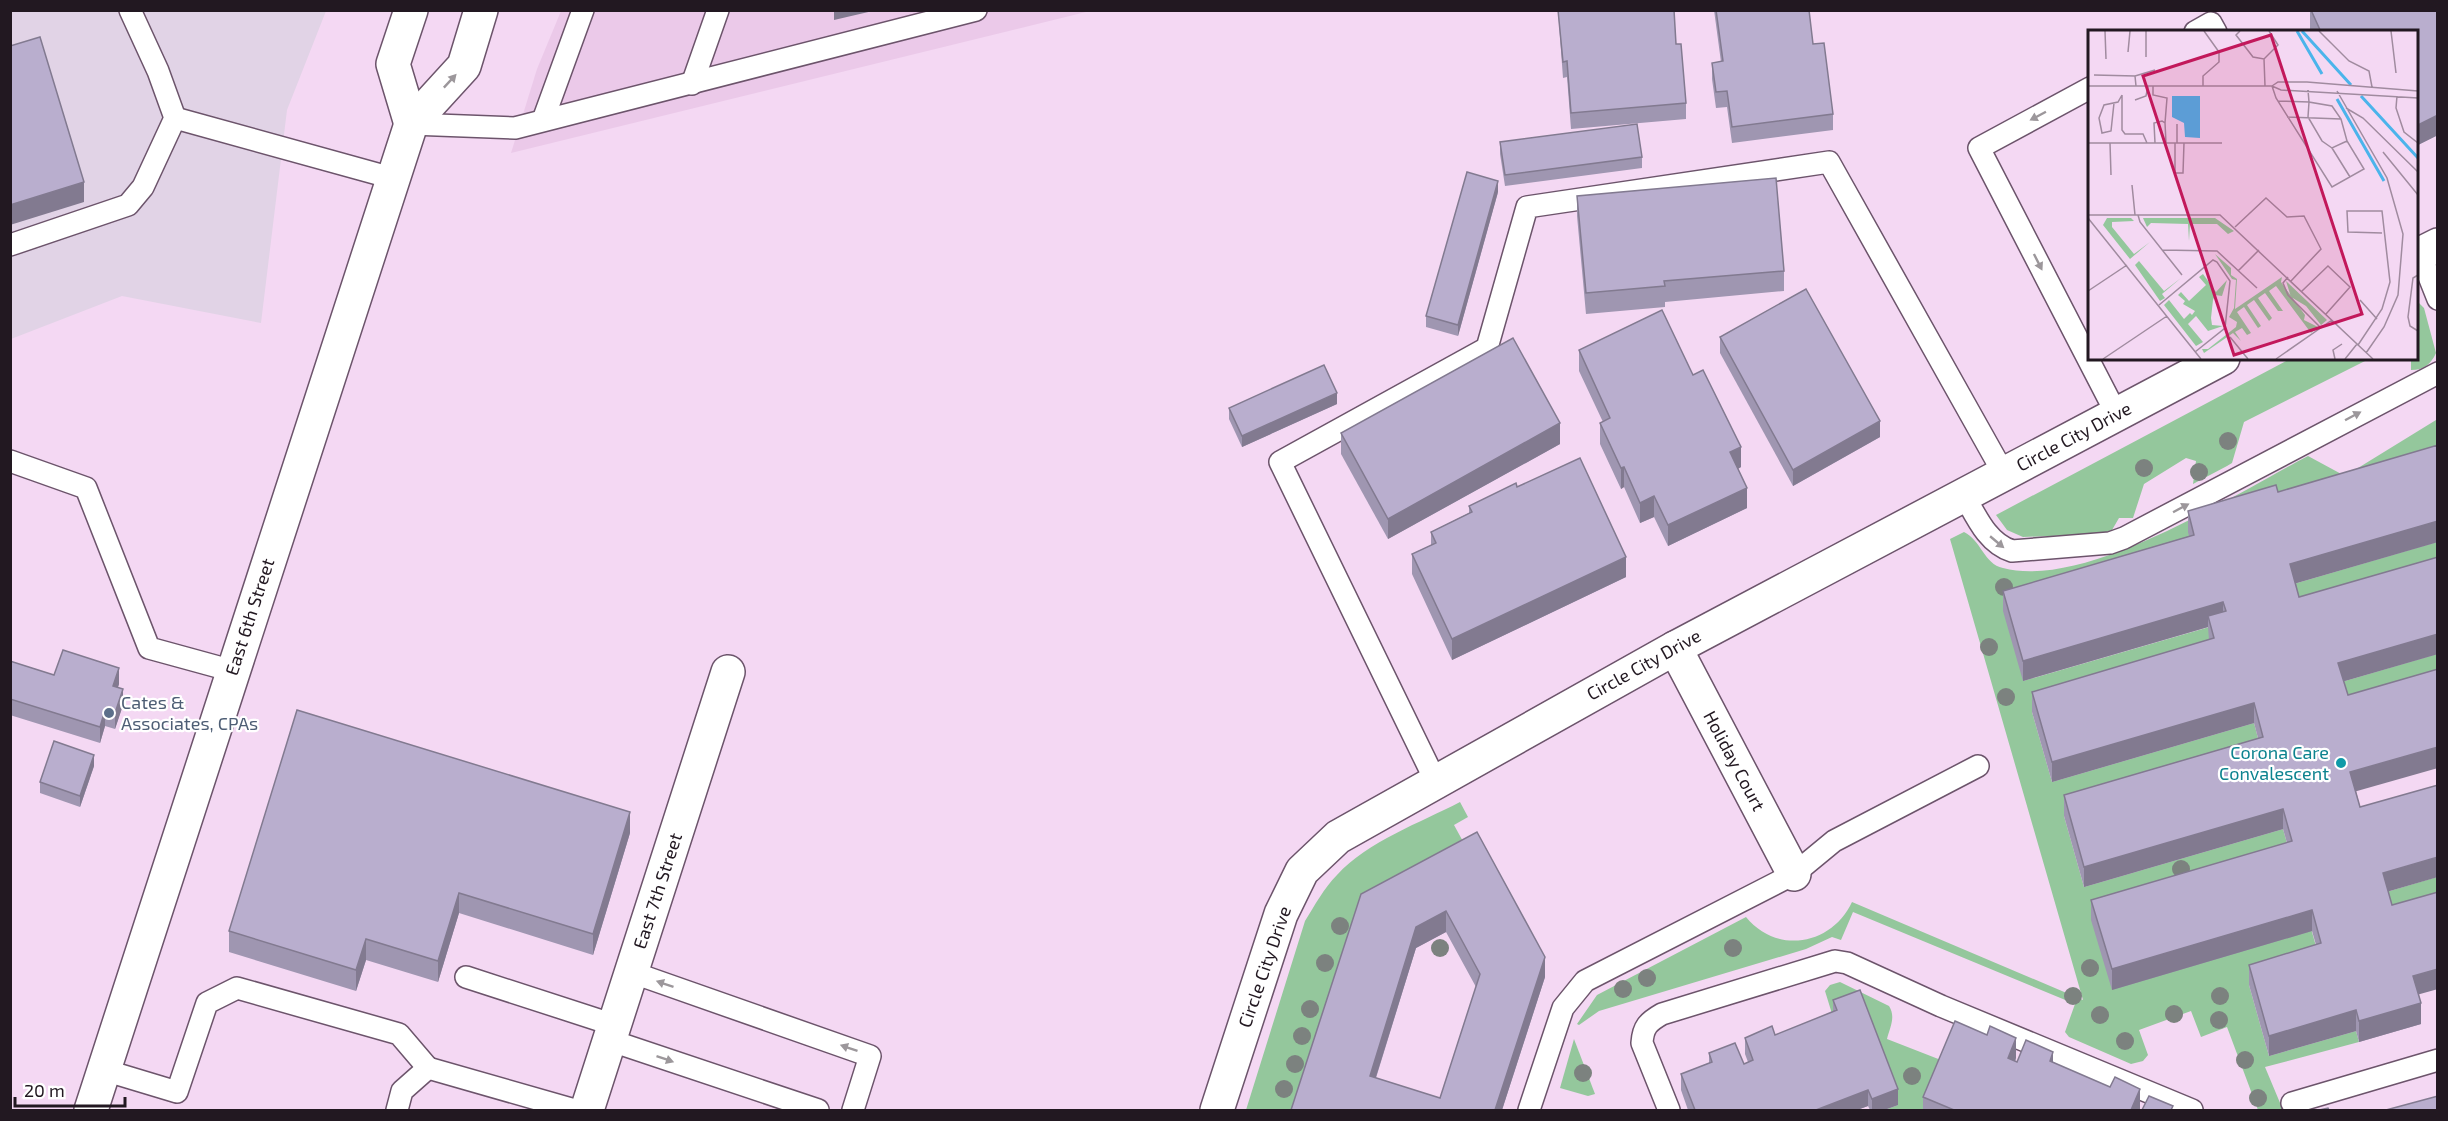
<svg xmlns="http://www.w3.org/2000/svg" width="2448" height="1121" font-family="'Exo 2',sans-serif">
<rect width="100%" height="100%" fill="#f4d8f3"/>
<path fill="#ebc9e9" d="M561 11H1090L511 153 537 69Z"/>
<path fill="#e1d3e6" d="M11 11H326L287 110 261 323 122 296 11 339Z"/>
<g fill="#94c79c">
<path d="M2417 301 2424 308 2436 353C2431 364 2424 370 2411 370V359L2416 358Z"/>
<path d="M2290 359H2369L2244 422 2232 463 2227 466 2193 484 2196 461 2186 458 2144 484 2133 518H2119L2112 530 2101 534 2023 537 2007 530 1996 515Z"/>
<path d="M2437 416V466L2195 555 2023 681 2223 623 2214 658 2032 712 2052 782 2254 723 2263 757 2064 816 2084 887 2283 829 2321 964 2249 985 2269 1056 2356 1031 2359 1042 2265 1067 2283 1110H2258L2227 1027 2201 1037 2191 1011 2139 1030 2148 1055 2143 1061 2131 1064 2069 1037 2065 1032 2075 1004 1853 912 1841 940 1832 937 1806 949 1599 1011 1579 1025 1577 1024 1597 995 1746 917C1777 955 1832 945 1852 902L2083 1000 1950 539 1964 532C1981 540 1984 564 2003 568 2086 590 2233 495 2308 456L2345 476 2436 420Z"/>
<path d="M2437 542V577L2299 617 2290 585Z"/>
<path d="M2437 654V689L2348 716 2338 683Z"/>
<path d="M1460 802 1468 817 1454 825 1471 856 1298 1110H1246L1305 921C1315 905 1324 888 1337 875 1368 841 1420 823 1460 802Z"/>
<path d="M2437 877V912L2392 926 2383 893Z"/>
<path d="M1840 982 1889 1006C1896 1017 1890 1027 1887 1039L1946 1062 1925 1110H1884L1898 1105 1860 1007 1833 1017 1825 991 1830 985Z"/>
<path d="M1574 1039 1595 1094 1588 1096 1560 1088Z"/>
</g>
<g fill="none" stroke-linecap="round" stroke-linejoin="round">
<g stroke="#6c546b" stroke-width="24">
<g id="service">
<path d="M2195 32 2211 23 2216 32"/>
<path d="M692 84 718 10"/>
<path d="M2090 88 1979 148 2117 415"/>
<path d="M175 118 392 178"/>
<path d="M543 120 583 10"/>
<path d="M411 124 515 128 976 10"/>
<path d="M10 245 128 205 143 187 175 118 158 71 130 10"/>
<path d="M2420 254 2438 299"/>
<path d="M10 461 86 488 149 648 233 671"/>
<path d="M1964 495C1976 516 1987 543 2012 551L2110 543 2124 538 2438 373"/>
<path d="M1436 782 1280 462 1487 348 1527 207 1829 162 2004 474"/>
<path d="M631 972 870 1056 853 1110"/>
<path d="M466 977 614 1025"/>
<path d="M609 1040 818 1110"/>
<path d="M104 1070 177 1092 207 1003 237 988 399 1034 428 1068"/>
<path d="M2292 1103 2438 1060"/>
<path d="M397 1110 402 1091 428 1068 575 1110"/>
<path d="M1529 1110 1563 1008 1585 981 1794 874 1834 841 1978 766"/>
<path d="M1669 1110 1642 1043C1643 1027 1648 1022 1662 1014L1835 961 1847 963 1941 1006 2192 1110"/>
</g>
</g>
<g stroke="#6c546b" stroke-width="36">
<g id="minor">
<path d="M1675 648 1794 874"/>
<path d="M587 1110 728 672"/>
</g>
</g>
<g stroke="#6c546b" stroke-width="36">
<g id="tertiary">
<path d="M2416 256 2438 245"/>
<path d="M1217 1110 1281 914 1302 871 1338 837 1675 648 2223 358"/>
</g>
</g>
<g stroke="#6c546b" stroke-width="36">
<g id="primary">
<path d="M411 124 393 64 411 10"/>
<path d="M91 1110 411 124 464 66 481 10"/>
</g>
</g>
<use href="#service" stroke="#fff" stroke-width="21"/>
<use href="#minor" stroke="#fff" stroke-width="33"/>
<use href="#tertiary" stroke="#fff" stroke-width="33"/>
<use href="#primary" stroke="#fff" stroke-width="33"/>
</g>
<g fill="#7c827f">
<circle cx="2228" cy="441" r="9"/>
<circle cx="2144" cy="468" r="9"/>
<circle cx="2199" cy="472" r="9"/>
<circle cx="2004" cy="587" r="9"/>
<circle cx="1989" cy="647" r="9"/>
<circle cx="2006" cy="697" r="9"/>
<circle cx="2181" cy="869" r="9"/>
<circle cx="1340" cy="926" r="9"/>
<circle cx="1440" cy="948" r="9"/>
<circle cx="1733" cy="948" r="9"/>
<circle cx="1325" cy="963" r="9"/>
<circle cx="2090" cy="968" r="9"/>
<circle cx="1647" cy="978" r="9"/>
<circle cx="1623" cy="989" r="9"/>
<circle cx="2073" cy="996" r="9"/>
<circle cx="2220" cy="996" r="9"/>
<circle cx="1310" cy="1009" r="9"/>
<circle cx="2174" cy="1014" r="9"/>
<circle cx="2100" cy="1015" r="9"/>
<circle cx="2219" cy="1020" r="9"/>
<circle cx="1302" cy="1036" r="9"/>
<circle cx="2125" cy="1041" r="9"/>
<circle cx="2245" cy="1060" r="9"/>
<circle cx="1295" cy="1064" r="9"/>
<circle cx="1583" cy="1073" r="9"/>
<circle cx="1912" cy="1076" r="9"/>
<circle cx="1284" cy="1089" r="9"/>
<circle cx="2258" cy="1098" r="9"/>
</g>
<g fill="#9f96b1" fill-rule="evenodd">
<path d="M1558 10H1674L1676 44 1686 103V119L1571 129 1567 77 1563 78Z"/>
<path d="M1714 10H1809L1813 44 1833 114V130L1732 143 1727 107 1716 108 1712 79V63L1721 62Z"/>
<path d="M2310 10H2438V135L2416 146V32H2311L2310 29Z"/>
<path d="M1500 142 1642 157V168L1505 186 1500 154Z"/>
<path d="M1498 192 1458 336 1426 327V316Z"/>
<path d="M1577 196 1784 271V291L1665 302V307L1586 314 1577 216Z"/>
<path d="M1720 337 1880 437 1793 486 1720 353Z"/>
<path d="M1579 350 1693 375 1741 467 1738 469 1747 508 1668 546 1654 517 1640 523 1624 487 1621 489 1600 444V423L1603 422 1579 371Z"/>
<path d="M1337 404 1242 447 1229 419V408Z"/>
<path d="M1341 433 1560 444 1388 539 1341 454Z"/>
<path d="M2438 445V542L2296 583 2299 597 2438 557V654L2344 681 2356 791 2360 807 2388 892 2419 995 2421 1024 2359 1042 2356 1031 2269 1056 2249 985V965L2316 945 2312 931 2112 990 2091 920V900L2287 843 2283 829 2084 887 2064 816V795L2258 738 2254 723 2052 782 2032 712V692L2209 640 2208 627 2023 681 2003 611V591L2189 536 2188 532V511L2278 492Z"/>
<path d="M1517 487 1626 577 1452 660 1412 574V554L1431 545V532L1469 513V506Z"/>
<path d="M10 661 54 675 119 684 118 687 123 705 115 729 105 726 100 743 10 715Z"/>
<path d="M94 766 80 807 40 793V782Z"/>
<path d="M1477 832 1545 977 1502 1110H1291ZM1446 932 1476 987 1440 1098 1376 1078 1416 948Z"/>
<path d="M630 833 593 955 459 913 438 982 366 960 356 991 229 952V931Z"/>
<path d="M1833 1000 1898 1105 1884 1110H1870L1868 1106 1857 1110H1688L1681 1090V1074L1709 1063V1053L1744 1064 1748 1062 1745 1054V1038L1775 1035 1833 1012Z"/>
<path d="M2016 1058 2015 1062H2053L2140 1109V1110H1923V1097Z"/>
</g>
<g fill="#827a90">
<path d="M834 10H877L834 20Z"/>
<path d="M2438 115V135L2416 146V126Z"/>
<path d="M1498 181V192L1458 336V325Z"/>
<path d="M84 182V202L10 225V205Z"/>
<path d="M1337 393V404L1242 447V436Z"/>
<path d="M1880 421V437L1793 486V470Z"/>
<path d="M1560 423V444L1388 539V519Z"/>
<path d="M1741 447V467L1730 473V452Z"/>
<path d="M1624 467V487L1621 489V468Z"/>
<path d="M1747 488V508L1668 546V525Z"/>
<path d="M1654 496V517L1640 523V503Z"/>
<path d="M2438 521V542L2290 585V564Z"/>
<path d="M1626 557V577L1452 660V639Z"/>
<path d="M2223 602V623L2208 616V627L2023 681V661Z"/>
<path d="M2438 634V654L2338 683V663Z"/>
<path d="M119 668V684L113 702V686Z"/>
<path d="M123 689V705L115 729V713Z"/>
<path d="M2254 703V723L2052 782V762Z"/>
<path d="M105 710V726L100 743V727Z"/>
<path d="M2438 747V768L2350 793V772Z"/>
<path d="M94 755V766L80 807V796Z"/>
<path d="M2283 809V829L2084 887V867Z"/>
<path d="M630 812V833L593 955V934Z"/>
<path d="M2438 857V877L2383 893V873Z"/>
<path d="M459 893V913L438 982V961Z"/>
<path d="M2312 910V931L2112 990V969Z"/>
<path d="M1446 911V932L1416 948 1370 1096V1076L1416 927Z"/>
<path d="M366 939V960L356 991V970Z"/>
<path d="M1545 957V977L1502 1110H1495Z"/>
<path d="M2438 969V989L2413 996V976Z"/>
<path d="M2421 1003V1024L2359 1042V1021Z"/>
<path d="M2356 1010V1031L2269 1056V1036Z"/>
<path d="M2016 1038V1058L2008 1079V1058Z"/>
<path d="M2053 1052V1073L2050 1061Z"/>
<path d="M1898 1089V1105L1884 1110H1872V1099Z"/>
<path d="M2140 1089V1110H2131Z"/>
<path d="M1868 1090V1106L1857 1110H1816Z"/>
</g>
<g fill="#b9aece" stroke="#827a90" stroke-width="1.5" fill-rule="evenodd">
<path d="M1558 10H1674L1676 44H1681L1686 103 1571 113 1567 61 1563 62Z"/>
<path d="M1716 10H1809L1813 44 1824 43 1833 114 1732 127 1727 91 1716 92 1712 63 1723 61Z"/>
<path d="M2311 10H2438V115L2416 126V32H2321Z"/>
<path d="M40 37 84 182 10 205V46Z"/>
<path d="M1637 124 1642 157 1505 175 1500 142Z"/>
<path d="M1467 172 1498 181 1458 325 1426 316Z"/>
<path d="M1776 178 1784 271 1664 281 1665 286 1586 293 1577 196Z"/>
<path d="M1806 289 1880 421 1793 470 1720 337Z"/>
<path d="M1662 310 1693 375 1703 370 1741 447 1730 452 1747 488 1668 525 1654 496 1640 503 1624 467 1621 468 1600 423 1610 418 1579 350Z"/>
<path d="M1513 338 1560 423 1388 519 1341 433Z"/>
<path d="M1324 365 1337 393 1242 436 1229 408Z"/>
<path d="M2438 445V521L2290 564 2299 597 2438 557V634L2338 663 2348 695 2438 669V747L2350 772 2360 807 2438 785V857L2383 873 2392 905 2438 892V969L2413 976 2421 1003 2359 1021 2356 1010 2269 1036 2249 965 2321 943 2312 910 2112 969 2091 900 2292 841 2283 809 2084 867 2064 795 2263 737 2254 703 2052 762 2032 692 2214 638 2208 616 2226 611 2223 602 2023 661 2003 591 2194 535 2188 511 2276 485 2278 492Z"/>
<path d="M1580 458 1626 557 1452 639 1412 554 1436 543 1431 532 1472 512 1469 506 1516 483 1517 487Z"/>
<path d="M63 650 119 668 113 686 123 689 115 713 105 710 100 727 10 699V661L54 675Z"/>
<path d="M297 710 630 812 593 934 459 893 438 961 366 939 356 970 229 931Z"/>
<path d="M54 741 94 755 80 796 40 782Z"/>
<path d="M1477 832 1545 957 1495 1110H1291L1361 894ZM1446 911 1480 974 1440 1098 1370 1076 1416 927Z"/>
<path d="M1860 990 1898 1089 1872 1099 1868 1090 1816 1110H1695L1681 1074 1712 1062 1709 1053 1735 1043 1744 1064 1753 1060 1745 1038 1772 1026 1775 1035 1837 1010 1833 1000Z"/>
<path d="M1955 1021 1987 1035 1990 1026 2016 1038 2008 1058 2017 1062 2026 1040 2053 1052 2050 1061 2110 1087 2115 1077 2140 1089 2131 1110H1954L1923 1097Z"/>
<path d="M2149 1096 2173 1106 2171 1110H2142Z"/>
<path d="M2438 1096V1110H2386Z"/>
<path d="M2328 1108 2329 1110H2319Z"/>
</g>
<defs><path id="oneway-solid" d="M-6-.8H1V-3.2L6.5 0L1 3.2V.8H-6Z" transform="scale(1.5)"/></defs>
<g fill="#9c979b">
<use href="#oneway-solid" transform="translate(450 81) rotate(-47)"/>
<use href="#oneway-solid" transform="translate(2038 116) rotate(152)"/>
<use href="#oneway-solid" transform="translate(2038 262) rotate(63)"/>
<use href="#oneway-solid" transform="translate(2353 416) rotate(-28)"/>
<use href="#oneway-solid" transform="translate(2181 508) rotate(-28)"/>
<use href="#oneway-solid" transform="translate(1997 542) rotate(40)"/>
<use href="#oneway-solid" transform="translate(665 984) rotate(-161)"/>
<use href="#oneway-solid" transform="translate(849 1048) rotate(-161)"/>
<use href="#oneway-solid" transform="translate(665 1059) rotate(19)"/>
</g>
<circle fill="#5c6f8a" stroke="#fff" stroke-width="2" cx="109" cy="713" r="6"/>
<circle fill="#0f9aa8" stroke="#fff" stroke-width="2" cx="2341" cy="763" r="6"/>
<g text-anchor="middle" stroke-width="4.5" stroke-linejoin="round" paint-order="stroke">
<g font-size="18" fill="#221821" stroke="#fff">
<text transform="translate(2074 437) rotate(-28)" y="6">Circle City Drive</text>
<text transform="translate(250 617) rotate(-72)" y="6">East 6th Street</text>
<text transform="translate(1644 665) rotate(-29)" y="6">Circle City Drive</text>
<text transform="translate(1734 761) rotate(62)" y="6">Holiday Court</text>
<text transform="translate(658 891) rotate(-72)" y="6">East 7th Street</text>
<text transform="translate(1265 967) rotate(-71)" y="6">Circle City Drive</text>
</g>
<g font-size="18" fill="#4e5e75" stroke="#fff" text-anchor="start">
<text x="121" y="709">Cates &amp;<tspan x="121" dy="21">Associates, CPAs</tspan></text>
</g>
<g font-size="18" fill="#0d838f" stroke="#fff" text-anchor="end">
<text x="2329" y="759">Corona Care<tspan x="2329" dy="21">Convalescent</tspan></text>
</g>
</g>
<g transform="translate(2088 30)">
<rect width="330" height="330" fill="#f4d8f3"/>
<path d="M19 188H43L46 191 24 192V197L46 224 62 212 42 229 15 195ZM55 188H127L146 201 140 204 129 194H102L101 211 100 194 63 193 59 197ZM127 224 143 238V245L149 249 147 279 194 247 193 252 217 285 216 290 230 297 223 303 188 256 181 261 195 281H190L177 263 170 268 184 288 181 291 166 270 159 275 173 296 170 298 156 277 149 282 163 303 159 305 154 298 147 302 153 311 145 303 116 323 114 319H120L148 297 149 292 141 287 146 278 148 250 144 249ZM51 231 76 261 93 248 74 264 77 268 72 271 47 235ZM115 244 128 262 139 250 134 266 127 265 125 270 123 288 124 295 135 296 120 301 108 286 100 294 115 312 108 316 76 275 81 270 96 289 102 283 104 285 107 281 95 274 97 271 90 265 93 262 101 271 118 255 111 247ZM198 251 239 290 233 295 218 276 203 267Z" fill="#94c79c"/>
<path d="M84 66H112V108L97 107 96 93 84 87Z" fill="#4bb4eb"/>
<path fill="none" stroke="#4bb4eb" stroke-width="3" d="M209 1 234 44M214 1 263 55M273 66 330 128M249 69 296 151"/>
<path fill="none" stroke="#a08b9f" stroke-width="1.5" d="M17 1 18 29M58 1V27M152 1 148 5 165 27 176 29 190 15 181 1M231 1 261 31 281 41 284 57M303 1 308 43M40 22 42 1M176 29 177 56M6 45 47 46 48 56M47 46 67 40M0 56H184L193 60 330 68M65 56V65L79 68 77 93M115 56V46L131 32V22L116 1M184 56 188 68 244 157 276 139 259 111 253 89 244 76 221 72 220 60M184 56 190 52H219L330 61M249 61 299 148 315 204 310 265 296 297 278 323M34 65V100L37 104H55L59 113M309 66 308 78 316 102 330 113M47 70 58 66 60 56M190 71 221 72 220 87 234 111 244 118 259 111M26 73 23 101 14 103 11 88 16 75 30 72 34 65M258 78 275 88 330 142M199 87 253 89M0 113H134M22 113 23 145M67 113 66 93 74 91 77 93 78 113M87 113V143H95L96 113M89 113V94M244 118 262 147M295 122 330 165M44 155 47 185M0 185H132L285 329M50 185 52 192 94 245M0 188 113 329M147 197 178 168 199 187 216 186 233 219 203 251M74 220 129 221 169 258M150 241 171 220M330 245 325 248 320 287 322 296 330 301M200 247 195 253 200 265 233 298M0 261 39 235M214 261 240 236 262 257 238 284M272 270 289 289M71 275 125 230 129 232 142 251 137 298 107 322M142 307 160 329M270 315 294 279 302 252 294 181H259L260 202 294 203M15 329 79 286M188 329 244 290M247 329 245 320 254 314M257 329 269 314"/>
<path fill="#c2185b" fill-opacity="0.15" stroke="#c2185b" stroke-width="3" d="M183 5 274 284 146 325 55 46Z"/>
<rect width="330" height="330" fill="none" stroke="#221821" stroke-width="3"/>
</g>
<rect width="2448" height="1121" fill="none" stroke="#221821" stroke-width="24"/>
<path d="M15 1097v9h110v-9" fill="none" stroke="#221821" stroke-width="3"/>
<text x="24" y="1097" font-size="18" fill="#221821" stroke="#ffffff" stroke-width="4.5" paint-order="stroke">20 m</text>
</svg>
